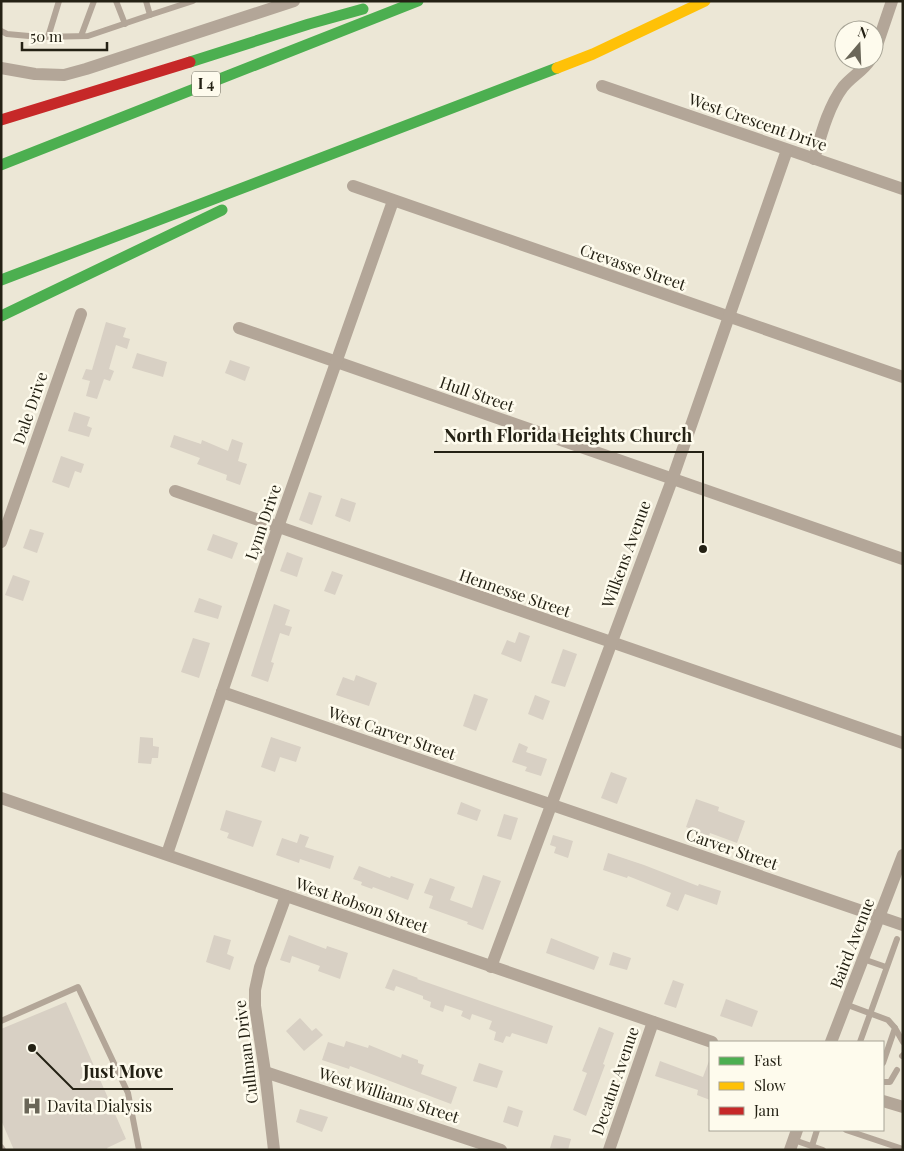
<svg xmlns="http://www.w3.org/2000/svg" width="904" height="1151" font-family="'Playfair Display',serif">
<rect width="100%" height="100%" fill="#ece7d6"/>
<g fill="#d8d0c4">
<path d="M106 322 126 328 123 337 130 339 127 349 116 345 109 369 114 371 110 381 104 379 97 399 86 396 90 381 82 379 86 369 92 370Z"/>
<path d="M137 353 167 362 163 377 132 368Z"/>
<path d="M230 360 250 367 245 381 225 373Z"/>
<path d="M74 412 90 417 87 426 92 428 89 437 68 431Z"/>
<path d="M174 435 201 444 202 440 228 451 232 439 243 443 238 461 247 464 240 485 226 480 227 475 197 464 200 458 170 447Z"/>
<path d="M61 456 84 464 81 473 75 471 69 488 52 482Z"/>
<path d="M309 492 322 496 312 525 299 520Z"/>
<path d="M341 498 356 503 350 522 335 516Z"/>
<path d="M30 529 44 533 37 553 23 548Z"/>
<path d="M213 534 238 543 232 559 207 550Z"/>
<path d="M287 552 303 558 297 577 280 571Z"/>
<path d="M332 571 343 575 335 595 324 591Z"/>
<path d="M13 575 30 581 23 601 5 595Z"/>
<path d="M199 598 222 606 218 619 194 612Z"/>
<path d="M274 604 290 610 285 625 292 627 289 636 280 633 271 662 274 663 268 682 251 676Z"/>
<path d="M519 632 530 636 521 662 501 654 507 640 515 643Z"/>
<path d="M193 638 210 643 199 678 181 672Z"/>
<path d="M563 649 577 654 565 687 551 683Z"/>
<path d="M356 675 377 683 369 706 336 695 343 677 354 681Z"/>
<path d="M474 694 488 699 476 731 463 726Z"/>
<path d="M535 695 550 701 543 720 528 714Z"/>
<path d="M140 737 153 738V746L159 747 158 758H152L151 764 138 763Z"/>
<path d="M271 737 301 747 296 762 280 757 275 772 261 767Z"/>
<path d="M519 743 528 747 526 752 547 759 541 776 525 771 527 767 512 762Z"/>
<path d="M611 772 627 778 617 804 601 798Z"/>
<path d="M696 799 719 807 718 811 745 821 737 843 710 833 709 836 686 827Z"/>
<path d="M461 802 481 810 477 821 457 814Z"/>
<path d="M226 810 262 821 253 847 227 838 229 833 220 830Z"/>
<path d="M504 814 518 818 511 840 497 836Z"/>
<path d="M300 834 309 837 305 847 334 856 330 869 300 859 299 863 276 855 282 838 297 843Z"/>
<path d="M553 835 573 841 568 858 554 853 556 847 550 845Z"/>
<path d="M608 853 644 865 698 886 699 884 721 891 717 905 685 894 678 911 666 906 671 893 628 876 627 878 603 870Z"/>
<path d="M359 866 390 878 391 876 414 884 408 900 373 887 372 889 361 885 362 882 353 879Z"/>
<path d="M483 875 501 881 483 930 467 924 468 922 429 908 433 896 424 893 430 878 455 887 450 900 472 908Z"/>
<path d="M214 935 231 940 227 954 234 957 230 970 206 962Z"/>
<path d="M289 935 326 949 327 946 348 953 340 979 318 971 320 966 292 956 290 963 280 960Z"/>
<path d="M551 938 599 957 594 970 546 953Z"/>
<path d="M613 952 631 958 627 970 609 965Z"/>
<path d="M393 969 418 978 417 979 553 1026 547 1044 512 1033 510 1037 506 1036 503 1043 494 1040 496 1032 489 1029 492 1021 472 1014 470 1020 461 1016 463 1011 445 1005 443 1012 430 1007 431 1002 423 999V996L396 986 394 991 385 988Z"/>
<path d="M673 980 684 984 676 1008 664 1004Z"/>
<path d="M726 999 758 1011 752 1027 720 1016Z"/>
<path d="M66 1002 126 1139 107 1148 108 1150H14L1 1120V1029Z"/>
<path d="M300 1018 312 1031 316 1028 323 1035 304 1051 286 1031Z"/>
<path d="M599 1027 614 1033 603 1064 605 1065 586 1116 573 1110 587 1073 582 1071Z"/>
<path d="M346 1041 368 1048 369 1045 401 1058 402 1054 418 1060V1063L424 1065 421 1074 457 1087 451 1104 350 1066 349 1069 322 1060 328 1042 344 1047Z"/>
<path d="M660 1061 703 1077 709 1061H710V1100L697 1095 698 1090 655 1076Z"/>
<path d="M479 1063 503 1071 497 1088 473 1081Z"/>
<path d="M508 1106 523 1111 518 1127 503 1122Z"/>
<path d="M300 1109 328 1117 322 1132 296 1122Z"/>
<path d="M554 1135 571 1139 568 1150 550 1148Z"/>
</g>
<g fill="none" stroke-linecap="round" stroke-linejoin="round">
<g stroke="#b3a698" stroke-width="6">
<path d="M116 1 125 24"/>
<path d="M146 1 150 15 193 1"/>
<path d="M1 31 7 34 40 37 88 36 150 15"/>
<path d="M81 36 94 1"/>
<path d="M48 37 59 1"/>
<path d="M863 959 886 967"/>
<path d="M845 1004 888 1020 895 1028 883 1063"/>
<path d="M1 1021 78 987 128 1093 139 1150"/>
<path d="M895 1028 903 1042"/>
<path d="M860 1042 897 939"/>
<path d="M902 1056 903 1055"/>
<path d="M883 1082H890L897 1070"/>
<path d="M846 1130 903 1149"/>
<path d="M794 1140 823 1150"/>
<path d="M812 1146 817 1130"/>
<path d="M1 1147 3 1150"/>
</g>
<g stroke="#b3a698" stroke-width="12">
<path d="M874 54 892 1"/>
<path d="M1 68 35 74 64 75 86 69 294 1"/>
<path d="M602 86 903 189"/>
<path d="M814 159C821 135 828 107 843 87 851 77 863 71 870 60"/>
<path d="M353 186 903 377"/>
<path d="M239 328 903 559"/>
<path d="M175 491 903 743"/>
<path d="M1 542 81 314"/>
<path d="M222 692 903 925"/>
<path d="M1 798 712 1042"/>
<path d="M167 854 278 527 393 201"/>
<path d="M491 967 672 480 787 150"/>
<path d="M831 1042 903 855"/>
<path d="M265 1072 501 1150"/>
<path d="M883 1101 903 1107"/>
<path d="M274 1150 265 1072 255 1006V990L260 967 286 896"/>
<path d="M609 1150 653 1022"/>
<path d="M790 1150 797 1130"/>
</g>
<g stroke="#4caf50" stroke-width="11">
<path d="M190 62 309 24 363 9"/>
<path d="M1 165 418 1"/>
<path d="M1 280 557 68"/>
<path d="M1 316 222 210"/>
</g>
<path stroke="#ffc107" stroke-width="11" d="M557 68 593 54 705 1"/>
<path stroke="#c62828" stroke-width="11" d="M1 120 190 62"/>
</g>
<defs>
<g id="hospital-bare" transform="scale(1.5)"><path d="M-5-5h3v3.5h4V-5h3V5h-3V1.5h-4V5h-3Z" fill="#6a6658" stroke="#fefbed" stroke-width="2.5" paint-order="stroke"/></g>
</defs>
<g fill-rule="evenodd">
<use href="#hospital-bare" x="32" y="1106"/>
</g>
<g text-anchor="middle" stroke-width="5" stroke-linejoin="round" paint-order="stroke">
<rect fill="#fefbed" stroke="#656255" stroke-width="1" x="192" y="71.5" width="28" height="25" rx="4"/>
<g font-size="15" font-weight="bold" fill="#242114">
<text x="206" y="89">I 4</text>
</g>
<g font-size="16" fill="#242114" stroke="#fefbed">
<text transform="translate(758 122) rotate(19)" y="6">West Crescent Drive</text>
<text transform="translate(633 267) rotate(19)" y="6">Crevasse Street</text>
<text transform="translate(477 394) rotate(19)" y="6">Hull Street</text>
<text transform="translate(30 408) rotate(-71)" y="6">Dale Drive</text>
<text transform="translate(263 522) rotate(-71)" y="6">Lynn Drive</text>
<text transform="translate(626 554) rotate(-70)" y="6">Wilkens Avenue</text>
<text transform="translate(515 593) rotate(19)" y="6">Hennesse Street</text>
<text transform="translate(392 733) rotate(19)" y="6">West Carver Street</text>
<text transform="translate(732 849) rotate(19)" y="6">Carver Street</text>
<text transform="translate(362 905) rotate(19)" y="6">West Robson Street</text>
<text transform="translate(852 943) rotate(-69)" y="6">Baird Avenue</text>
<text transform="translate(246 1052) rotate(-97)" y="6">Cullman Drive</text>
<text transform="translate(615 1081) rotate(-71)" y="6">Decatur Avenue</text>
<text transform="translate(389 1095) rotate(18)" y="6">West Williams Street</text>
</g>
<g font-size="16" fill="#242114" stroke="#fefbed" text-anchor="start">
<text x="47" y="1112">Davita Dialysis</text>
</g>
</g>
<path fill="none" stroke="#242114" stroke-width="2" d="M703 549L703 452H434M32 1048L73 1089H173"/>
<g fill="#242114" stroke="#fefbed" stroke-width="2">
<circle cx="703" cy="549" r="5"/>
<circle cx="32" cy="1048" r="5"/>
</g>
<g font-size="18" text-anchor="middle" font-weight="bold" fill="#242114" stroke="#fefbed" stroke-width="5" stroke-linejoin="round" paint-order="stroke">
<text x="568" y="442">North Florida Heights Church</text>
<text x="123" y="1078">Just Move</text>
</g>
<rect width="904" height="1151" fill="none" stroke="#242114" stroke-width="5"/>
<rect x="709" y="1041" width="175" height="90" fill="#fefbed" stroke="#a7a496"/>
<rect x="719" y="1057" width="25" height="8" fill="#4caf50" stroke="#a7a496"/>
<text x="754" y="1066" font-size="15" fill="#242114">Fast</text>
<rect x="719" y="1082" width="25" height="8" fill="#ffc107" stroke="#a7a496"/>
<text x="754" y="1091" font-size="15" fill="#242114">Slow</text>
<rect x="719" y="1107" width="25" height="8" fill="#c62828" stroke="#a7a496"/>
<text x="754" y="1116" font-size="15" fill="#242114">Jam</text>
<g transform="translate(859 45) rotate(19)"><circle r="24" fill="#fefbed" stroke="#a7a496"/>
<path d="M0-4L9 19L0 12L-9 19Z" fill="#6a6658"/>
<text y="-8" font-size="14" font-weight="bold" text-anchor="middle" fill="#242114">N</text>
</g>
<path d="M22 42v8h85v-8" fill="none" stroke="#242114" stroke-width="2.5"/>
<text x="30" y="42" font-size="15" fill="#242114" stroke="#fefbed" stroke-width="4" paint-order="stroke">50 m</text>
</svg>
